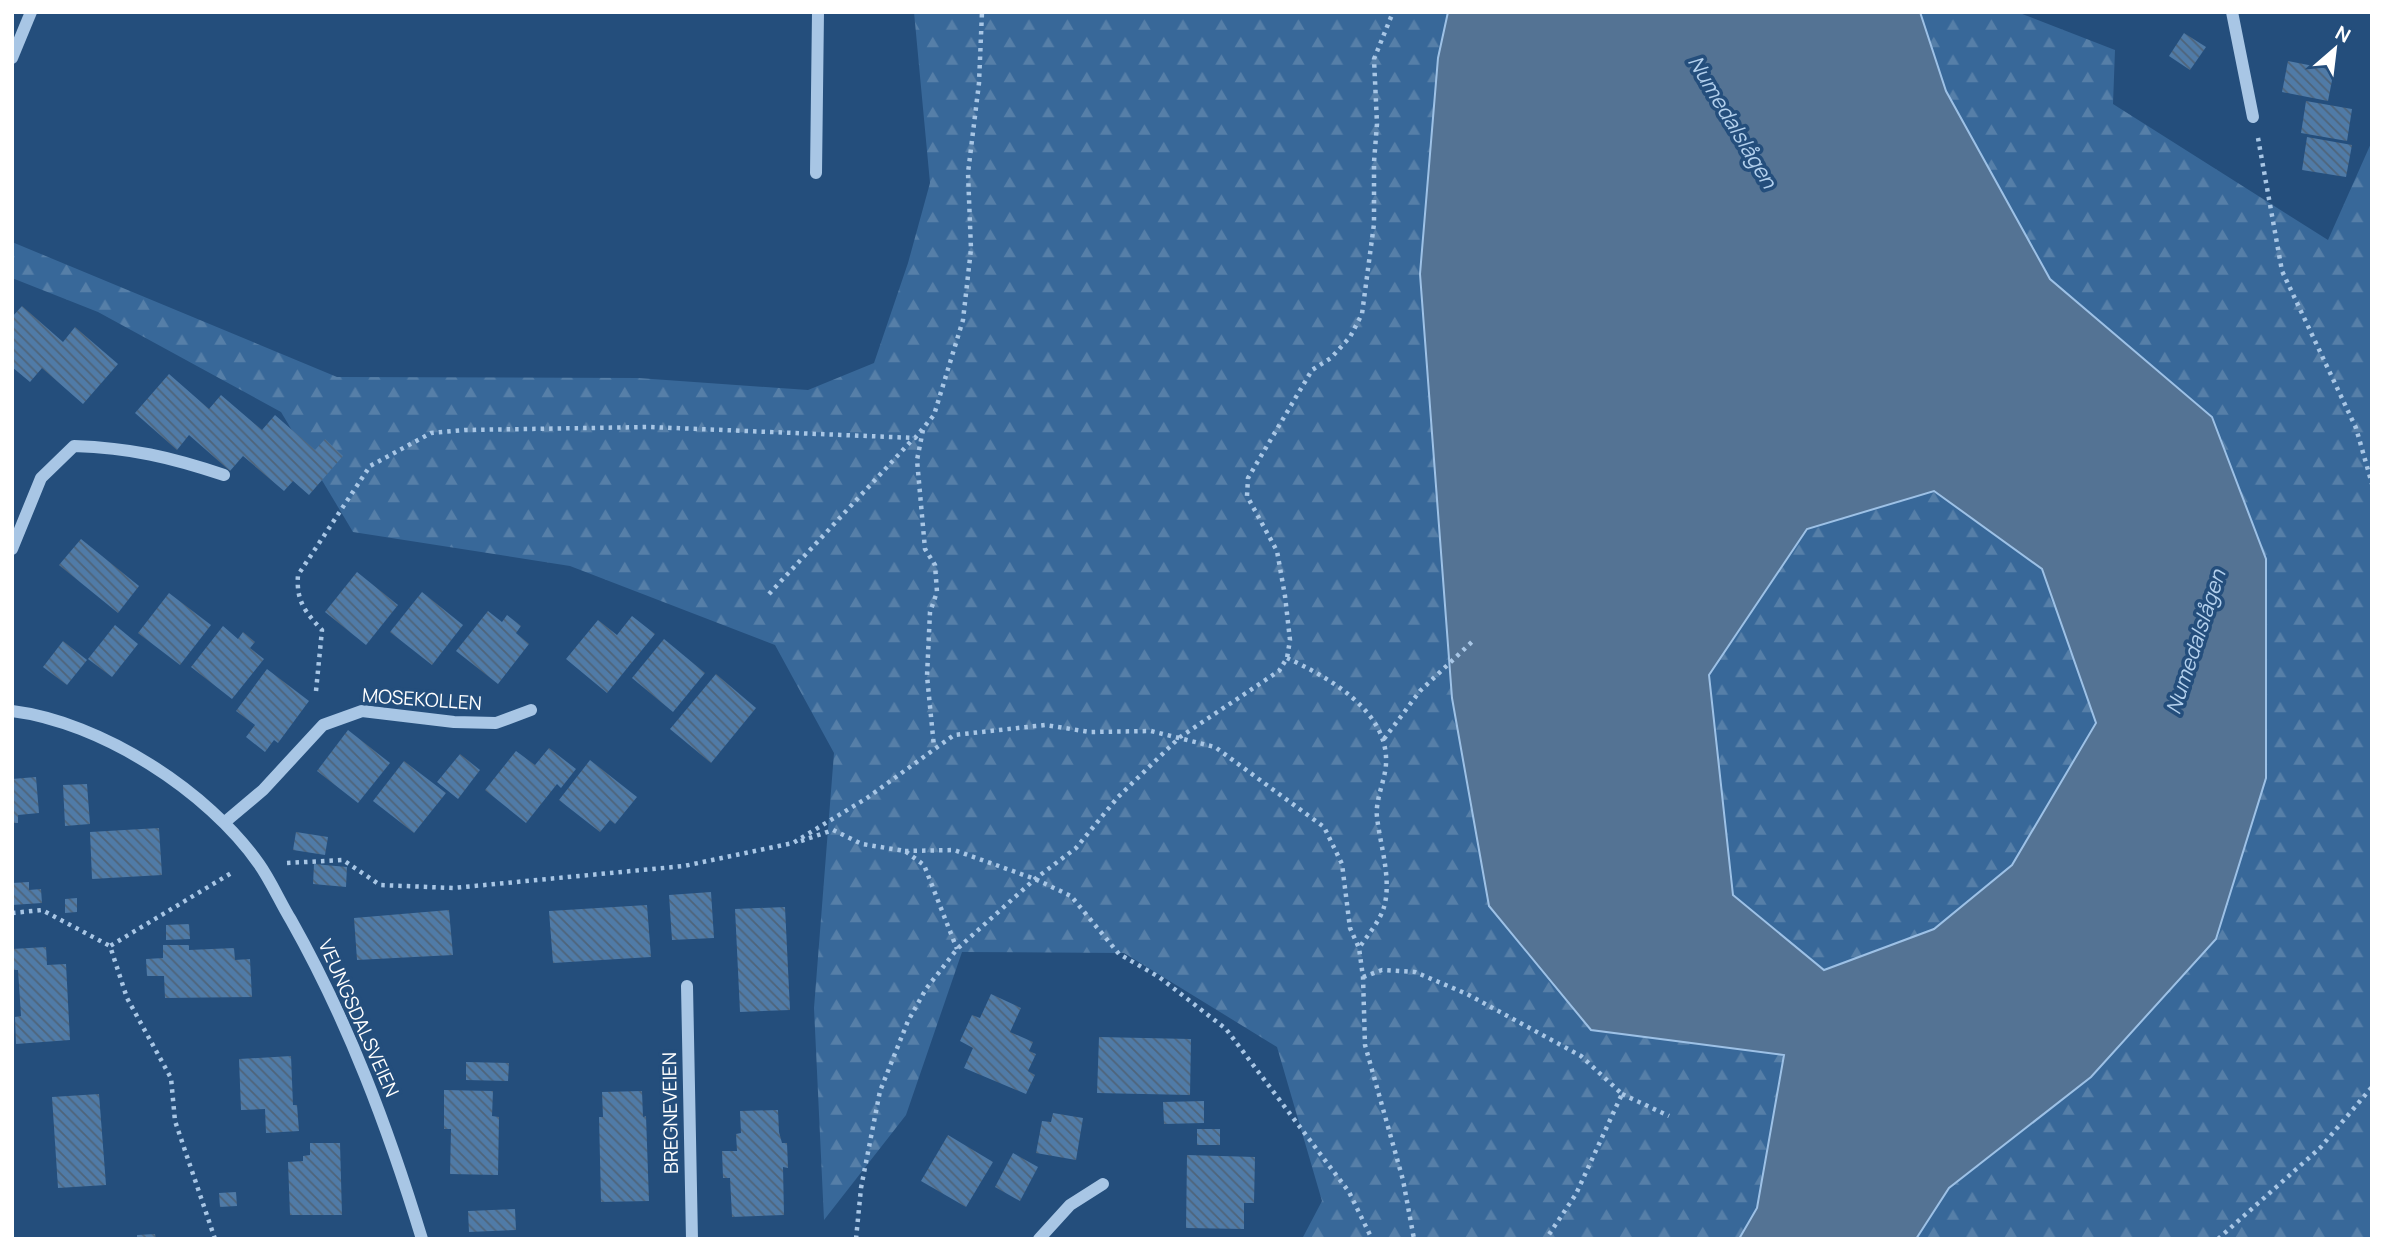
<svg xmlns="http://www.w3.org/2000/svg" width="2384" height="1251" font-family="Manrope,sans-serif">
<defs>
<pattern id="forest-firs" width="22" height="20" patternUnits="userSpaceOnUse" patternTransform="scale(1.75)"><rect width="22" height="20" fill="#386899"/><path d="M5 1l3.5 6h-7zM16 11l3.5 6h-7z" fill="#567fa8"/></pattern>
<pattern id="building-back-hatch" width="6" height="6" patternUnits="userSpaceOnUse" patternTransform="scale(1.75)"><rect width="6" height="6" fill="#507ba7"/><path d="M-1 5l2 2M0 0l6 6M5-1l2 2" fill="none" stroke="#4e647a"/></pattern>
</defs>
<rect width="100%" height="100%" fill="#244e7c"/>
<g fill="url(#forest-firs)">
<path d="M914 12H1448L1438 58 1420 274 1452 698 1591 1030 1784 1054 1757 1208 1739 1239H1302L1322 1201 1277 1047 1124 953 962 952 906 1115 824 1220 814 1008 834 753 775 645 570 566 353 532 281 412 98 312 12 278V242L337 377 638 378 808 390 874 363 908 263 930 183Z"/>
<path d="M1920 12H2017L2115 50 2113 104 2328 240 2372 141V1239H1916L1949 1188 2091 1077 2266 559 2212 417 2050 279 1946 91Z"/>
<path d="M1934 491 2042 569 2096 723 2012 865 1934 929 1824 970 1733 895 1709 675 1807 529Z"/>
</g>
<path fill="#547394" stroke="#9dc1e6" stroke-width="2" fill-rule="evenodd" d="M1448 12H1920L1946 91 2050 279 2212 417 2266 559V778L2216 939 2091 1077 1949 1188 1916 1239H1739L1757 1208 1784 1055 1591 1030 1489 906 1452 698 1420 274 1438 58ZM1934 491 2042 569 2096 723 2012 865 1934 929 1824 970 1733 895 1709 675 1807 529Z"/>
<g fill="url(#building-back-hatch)">
<path d="M2184 33 2206 47 2190 70 2169 56Z"/>
<path d="M2288 61 2334 70 2328 101 2282 92Z"/>
<path d="M2306 101 2352 109 2347 141 2301 133Z"/>
<path d="M2307 137 2352 145 2346 177 2302 170Z"/>
<path d="M22 306 63 342 75 327 118 364 83 404 42 368 30 382 12 367V317Z"/>
<path d="M169 374 209 409 221 395 262 430 275 415 315 450 325 439 343 456 309 495 293 481 284 491 243 456 230 471 189 435 177 450 135 413Z"/>
<path d="M81 539 139 586 118 613 59 565Z"/>
<path d="M357 572 398 605 366 645 325 612Z"/>
<path d="M422 592 463 625 432 665 390 632Z"/>
<path d="M169 593 211 625 180 665 138 633Z"/>
<path d="M488 611 502 622 507 615 521 626 516 633 529 644 498 684 456 651Z"/>
<path d="M632 616 655 634 607 693 566 659 598 620 617 635Z"/>
<path d="M115 625 138 644 112 677 88 659Z"/>
<path d="M223 626 238 639 243 632 255 642 250 648 264 659 232 699 191 667Z"/>
<path d="M664 639 705 673 673 712 632 678Z"/>
<path d="M63 641 87 660 67 685 43 667Z"/>
<path d="M267 669 309 701 278 743 274 740 265 752 246 737 255 725 236 711Z"/>
<path d="M716 674 756 708 711 763 670 729Z"/>
<path d="M348 730 390 763 358 803 317 771Z"/>
<path d="M549 748 576 769 561 788 557 784 526 823 485 790 516 751 535 765Z"/>
<path d="M460 754 480 770 458 799 437 782Z"/>
<path d="M590 760 637 797 615 824 610 820 600 832 559 800Z"/>
<path d="M404 761 446 793 414 833 373 801Z"/>
<path d="M36 777 39 813 18 815V823H12V779Z"/>
<path d="M87 784 90 824 65 826 63 785Z"/>
<path d="M159 828 162 875 92 879 90 832Z"/>
<path d="M296 832 328 837 325 855 293 850Z"/>
<path d="M314 864 347 867 346 887 313 884Z"/>
<path d="M29 882V890L41 889 42 903 12 905V883Z"/>
<path d="M711 892 714 938 672 940 669 895Z"/>
<path d="M77 898V912L65 913V899Z"/>
<path d="M647 905 651 957 553 963 549 911Z"/>
<path d="M785 907 790 1010 740 1012 735 909Z"/>
<path d="M449 910 453 955 357 960 354 918Z"/>
<path d="M189 924 190 939 166 940V925Z"/>
<path d="M163 945H189V950L234 948 235 960 250 959 252 997 165 998 164 976H147L146 959 163 958Z"/>
<path d="M46 947 47 965 66 964 70 1040 16 1044 15 1017 21 1016 18 970H12V949Z"/>
<path d="M991 994 1021 1008 1010 1032 1033 1042 1029 1051 1036 1054 1028 1071 1035 1075 1026 1094 964 1068 973 1048 960 1041 972 1015 980 1018Z"/>
<path d="M1099 1037 1191 1039 1190 1095 1097 1093Z"/>
<path d="M291 1056 293 1105H297L299 1131 266 1133 265 1109 241 1110 239 1059Z"/>
<path d="M466 1062 509 1063 508 1081 466 1080Z"/>
<path d="M444 1090 493 1091 492 1116 499 1117 498 1175 450 1174 451 1129H444Z"/>
<path d="M642 1091 643 1117 646 1116 649 1201 601 1202 599 1117H603L602 1092Z"/>
<path d="M99 1094 106 1185 58 1188 52 1097Z"/>
<path d="M1204 1101V1123L1164 1124 1163 1102Z"/>
<path d="M778 1110 779 1132 782 1143H787L788 1168 783 1167 784 1215 732 1217 730 1178H723L722 1151H737L736 1134 741 1133 740 1111Z"/>
<path d="M1053 1113 1083 1118 1076 1160 1036 1153 1042 1121 1051 1122Z"/>
<rect x="1197" y="1129" width="23" height="16"/>
<path d="M948 1135 993 1162 966 1207 921 1181Z"/>
<path d="M310 1143H340L342 1215H290L288 1162 303 1161V1156L310 1155Z"/>
<path d="M1013 1153 1038 1167 1020 1201 995 1187Z"/>
<path d="M1187 1155 1255 1157 1254 1203H1244V1229L1186 1228Z"/>
<path d="M236 1192 237 1206 220 1207 219 1193Z"/>
<path d="M515 1209 516 1230 469 1232 468 1211Z"/>
<path d="M155 1234 156 1239H137V1235Z"/>
</g>
<g fill="none" stroke-linecap="round" stroke-linejoin="round">
<g stroke="#a8c6e5" stroke-width="4.5" stroke-dasharray="3.5 5" stroke-linecap="butt">
<path d="M2258 138 2282 271 2356 428 2372 484"/>
<path d="M923 430 917 460 925 549 935 565 937 592 930 612 927 676 934 747"/>
<path d="M769 594 914 438"/>
<path d="M1287 658C1328 677 1389 711 1386 764 1385 781 1375 800 1377 817 1380 845 1392 879 1384 907 1380 921 1367 936 1359 948"/>
<path d="M316 691 322 630C305 612 296 601 298 575L370 466 431 433 465 430 650 427 915 438 934 415 963 320 971 249 968 173 979 83 982 12"/>
<path d="M1384 739 1420 691 1475 639"/>
<path d="M801 841 833 830 862 844 905 851 924 865 957 949"/>
<path d="M905 851 954 850 1035 879 1071 896 1119 954 1159 977 1226 1029 1349 1192 1372 1239"/>
<path d="M287 863 343 860 380 885 453 888 684 866 793 843 867 798 954 735 1045 725 1090 732 1151 731 1215 747 1324 827 1342 864 1350 928 1359 948 1363 977 1365 1045 1403 1180 1414 1239"/>
<path d="M12 913 42 910 110 946"/>
<path d="M1363 977 1382 970 1415 972 1467 994 1581 1056 1622 1094 1576 1194 1546 1239"/>
<path d="M1622 1094 1669 1116"/>
<path d="M215 1239 175 1121 171 1078 127 998 110 946 233 872"/>
<path d="M856 1239 861 1188 880 1091 908 1021 926 989 957 949 1035 879 1076 848 1118 797 1180 737 1279 671 1287 658 1290 640 1285 596 1277 551 1247 496 1248 478 1312 370 1331 358 1350 337 1362 314 1374 224V162L1377 124 1374 59 1393 12"/>
<path d="M2218 1239 2320 1148 2372 1087"/>
</g>
<g stroke="#a8c6e5" stroke-width="12">
<path d="M2232 12 2253 117"/>
<path d="M12 58 31 12"/>
<path d="M816 173 818 12"/>
<path d="M12 549 41 478 74 446C131 448 170 457 224 475"/>
<path d="M12 711C101 722 208 791 259 864 271 881 280 902 291 920 348 1021 388 1128 422 1239"/>
<path d="M225 822 263 790 323 725 362 711 454 722 496 723 531 710"/>
<path d="M687 986 692 1239"/>
<path d="M1039 1239 1070 1205 1103 1184"/>
</g>
</g>
<g text-anchor="middle" stroke-width="7" stroke-linejoin="round" paint-order="stroke">
<g font-size="19" fill="#fff" stroke="#244e7c">
<text transform="translate(422 699) rotate(4)" y="7">MOSEKOLLEN</text>
<text transform="translate(359 1018) rotate(66)" y="7">VEUNGSDALSVEIEN</text>
<text transform="translate(670 1113) rotate(-91)" y="7">BREGNEVEIEN</text>
</g>
<g font-size="21" font-style="italic" fill="#b3d0ed" stroke="#244e7c">
<text transform="translate(1732 122) rotate(59)" y="7">Numedalslågen</text>
<text transform="translate(2196 642) rotate(-72)" y="7">Numedalslågen</text>
</g>
</g>
<rect width="2384" height="1251" fill="none" stroke="#ffffff" stroke-width="28"/>
<g transform="translate(2335 49) rotate(28)" stroke="#244e7c" stroke-width="5" paint-order="stroke">
<path d="M0-5L12 26L0 18L-12 26Z" fill="#ffffff"/>
<text y="-10" font-size="19" font-weight="bold" text-anchor="middle" fill="#ffffff">N</text>
</g>
</svg>
